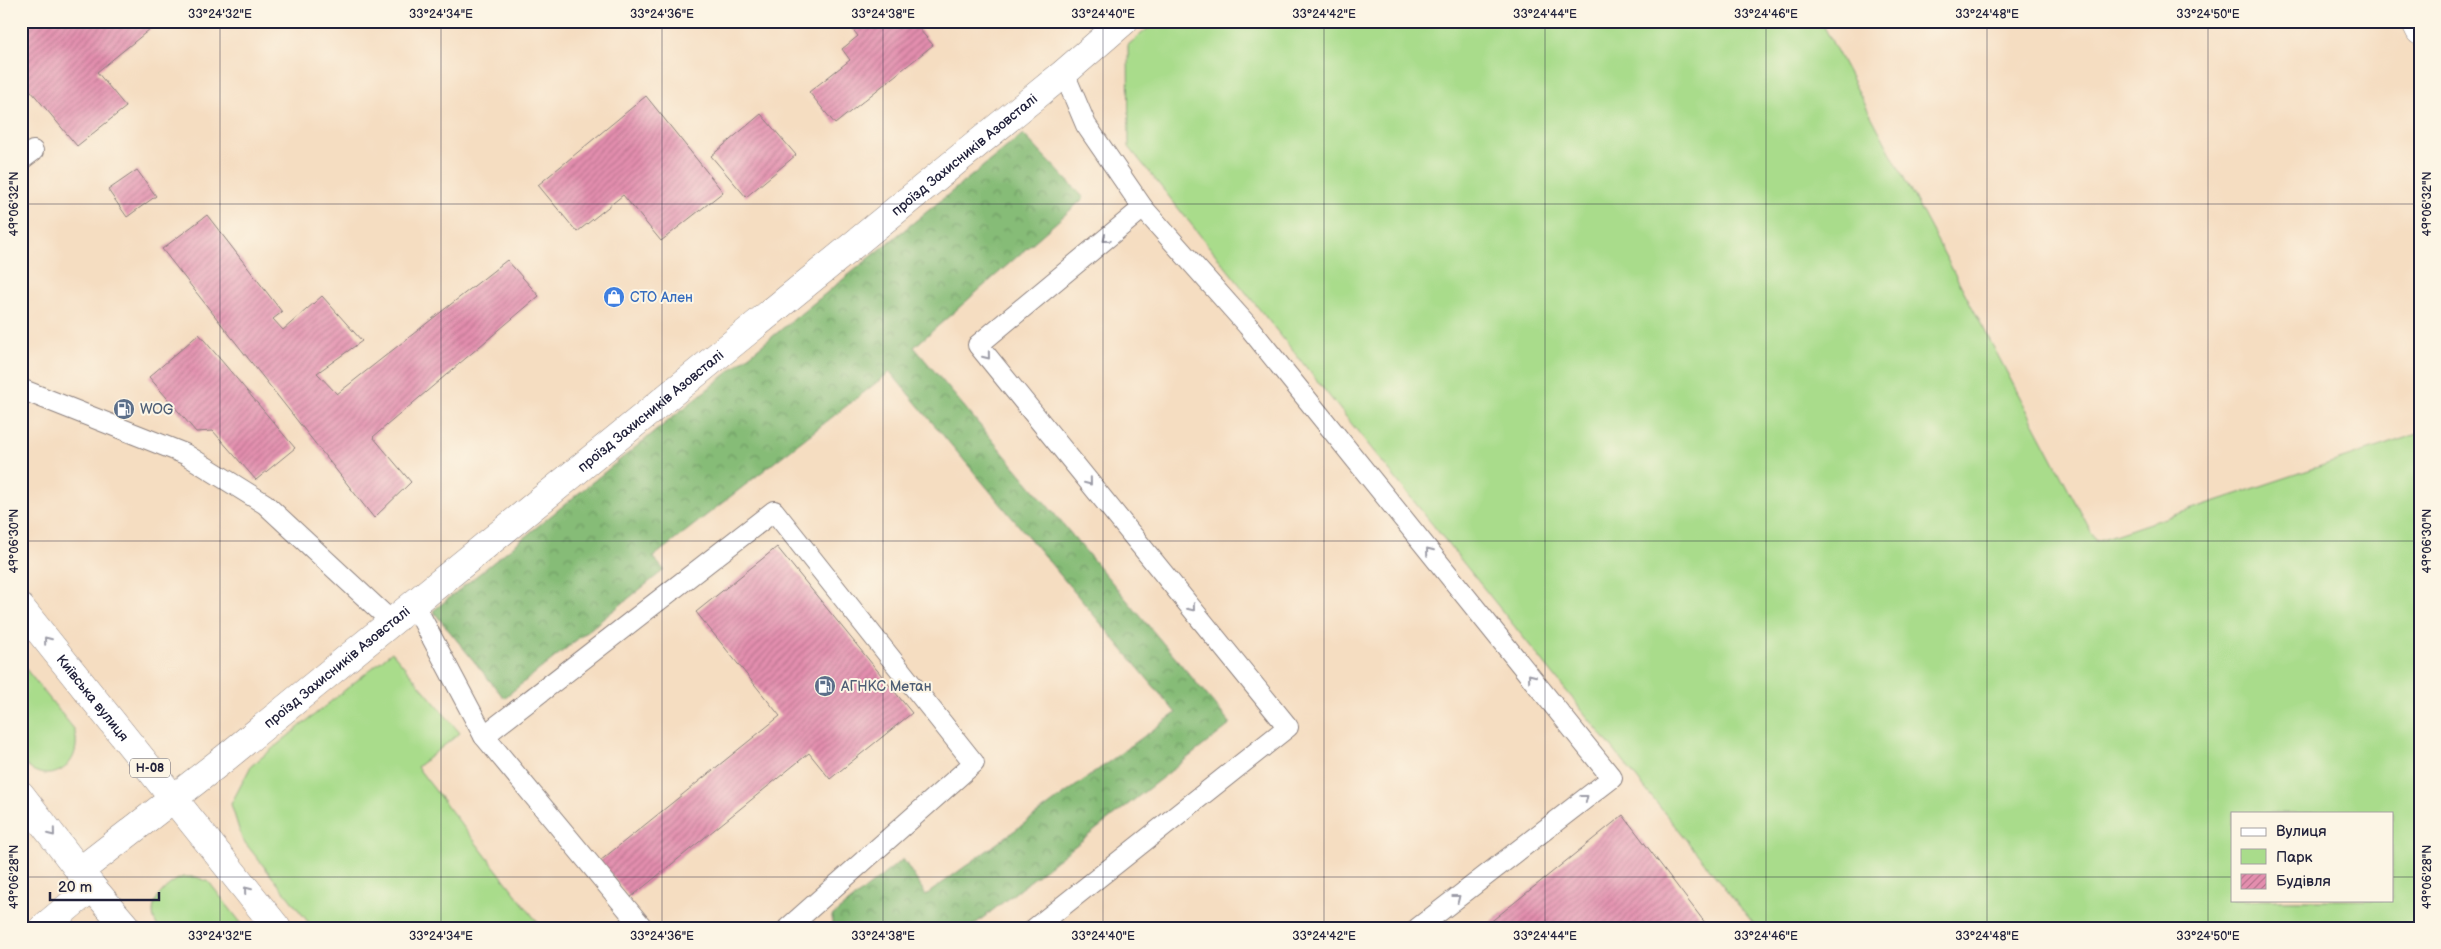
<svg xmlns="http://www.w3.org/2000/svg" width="2441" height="949" font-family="'Balsamiq Sans',sans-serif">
<defs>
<pattern id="forest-crowns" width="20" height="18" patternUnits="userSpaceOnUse" patternTransform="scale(1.25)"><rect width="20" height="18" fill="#86bc77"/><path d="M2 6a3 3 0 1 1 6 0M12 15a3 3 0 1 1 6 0" fill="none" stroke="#6d9863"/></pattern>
<pattern id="building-hatch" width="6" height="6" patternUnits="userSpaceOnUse" patternTransform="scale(1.25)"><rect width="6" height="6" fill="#e38eae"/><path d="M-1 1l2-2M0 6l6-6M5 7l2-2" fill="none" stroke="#b8748f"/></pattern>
</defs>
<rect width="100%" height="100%" fill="#fcf5e5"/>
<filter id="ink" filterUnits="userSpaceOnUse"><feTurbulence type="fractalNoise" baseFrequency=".02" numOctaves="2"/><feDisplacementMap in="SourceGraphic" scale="10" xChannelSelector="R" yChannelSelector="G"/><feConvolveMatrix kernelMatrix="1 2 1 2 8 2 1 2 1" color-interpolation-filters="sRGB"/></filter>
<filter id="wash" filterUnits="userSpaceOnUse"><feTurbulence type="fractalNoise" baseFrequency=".0096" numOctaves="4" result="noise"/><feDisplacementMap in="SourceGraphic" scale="20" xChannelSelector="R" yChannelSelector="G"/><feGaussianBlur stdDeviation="1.12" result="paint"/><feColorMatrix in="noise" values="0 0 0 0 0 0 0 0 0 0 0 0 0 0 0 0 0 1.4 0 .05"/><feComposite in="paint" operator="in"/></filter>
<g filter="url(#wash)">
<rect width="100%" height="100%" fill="#f5ddc1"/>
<g fill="#a9dc8b" stroke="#667f63" fill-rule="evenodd">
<path d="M1157 21H1821L2096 541 2420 433V928H1757L1129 147 1128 45ZM2232 813H2392V900H2232Z"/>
<path d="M392 652 460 733 417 767 542 928H313L242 839 231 804 251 766Z"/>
<path d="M21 663 74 729C86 766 46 791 21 760Z"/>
<path d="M183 877H196L209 882 245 928H159C142 907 165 884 183 877Z"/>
</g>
<path fill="url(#forest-crowns)" stroke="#546f59" d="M1023 134 1084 198 914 347 1231 724 970 928H832V916L903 859 926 895 1176 713 890 372 653 557 664 570 504 698 433 611Z"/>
<g id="blocks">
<g fill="url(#building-hatch)">
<path d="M21 21H160L97 72 126 107 77 146 21 79Z"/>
<path d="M846 21H912L933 45 835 124 809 92 850 60 842 49 858 36Z"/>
<path d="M646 96 723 192 661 241 623 195 577 232 538 185Z"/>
<path d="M761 114 796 155 746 197 711 156Z"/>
<path d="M137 170 156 196 127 217 108 190Z"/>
<path d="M207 215 282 312 273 319 283 330 322 296 362 341 317 373 337 394 507 260 539 296 373 437 411 482 374 518 162 249Z"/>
<path d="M199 334 295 448 256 480 213 431 196 432 149 377Z"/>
<path d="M777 547 912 713 830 779 809 753 630 898 600 861 780 716 696 612Z"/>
<path d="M1623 815 1709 928H1483Z"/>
</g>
</g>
</g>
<g filter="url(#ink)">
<use href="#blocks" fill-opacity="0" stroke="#8c807e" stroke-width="1"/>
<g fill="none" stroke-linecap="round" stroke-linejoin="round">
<g stroke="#8c807e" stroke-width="22">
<g id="service">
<path d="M1064 73 1086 125 1143 208 1248 326 1612 778 1418 928"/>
<path d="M21 160 33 151"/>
<path d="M21 389 185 454 265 504 392 622"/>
<path d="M414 604 484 736 643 928"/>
<path d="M484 736 774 511 974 763 788 928"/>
<path d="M1035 928 1288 727 978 345 1143 208"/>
</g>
</g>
<g stroke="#8c807e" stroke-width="29">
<path id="minor" d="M43 928 92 887"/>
</g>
<g stroke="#8c807e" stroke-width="29">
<g id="tertiary">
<path d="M2415 21 2420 31"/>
<path id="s1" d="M174 798 224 759 1064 73 1124 21"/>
</g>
</g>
<g stroke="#8c807e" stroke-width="29">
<g id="primary">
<path id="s2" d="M21 608 277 928"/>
<path d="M21 795 92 887 127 928"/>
<path d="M81 870 174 798"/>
</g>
</g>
<use href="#service" stroke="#fff" stroke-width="20"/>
<use href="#minor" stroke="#fff" stroke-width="28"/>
<use href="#tertiary" stroke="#fff" stroke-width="28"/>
<use href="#primary" stroke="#fff" stroke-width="28"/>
</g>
<defs><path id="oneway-chevron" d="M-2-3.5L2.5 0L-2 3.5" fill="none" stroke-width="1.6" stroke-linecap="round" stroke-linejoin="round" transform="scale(1.25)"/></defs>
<g stroke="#9c9ca7">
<use href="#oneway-chevron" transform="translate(1106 239) rotate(140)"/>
<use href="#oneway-chevron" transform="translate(987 356) rotate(51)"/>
<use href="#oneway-chevron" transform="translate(1089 482) rotate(51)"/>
<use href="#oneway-chevron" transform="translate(1429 551) rotate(-129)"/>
<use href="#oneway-chevron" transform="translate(1192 608) rotate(51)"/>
<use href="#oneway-chevron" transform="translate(47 640) rotate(-129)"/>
<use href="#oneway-chevron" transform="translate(1531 677) rotate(-129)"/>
<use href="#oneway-chevron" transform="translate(1585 798) rotate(-38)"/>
<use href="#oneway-chevron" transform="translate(52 833) rotate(51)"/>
<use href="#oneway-chevron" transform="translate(247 890) rotate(-129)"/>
<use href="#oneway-chevron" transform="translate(1457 898) rotate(-38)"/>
</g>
</g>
<path fill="none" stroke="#22223b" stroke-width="1" stroke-opacity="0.45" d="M220 21V928M441 21V928M662 21V928M883 21V928M1103 21V928M1324 21V928M1545 21V928M1766 21V928M1987 21V928M2208 21V928M21 204H2420M21 541H2420M21 877H2232M2392 877H2420"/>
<defs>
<g id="shop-disc" transform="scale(1.125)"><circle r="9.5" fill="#3f7fe0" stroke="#fcf5e5"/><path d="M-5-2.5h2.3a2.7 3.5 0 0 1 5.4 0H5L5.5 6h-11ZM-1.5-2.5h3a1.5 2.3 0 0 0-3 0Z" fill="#fff"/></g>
<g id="fuel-disc" transform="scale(1.125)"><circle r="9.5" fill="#5c6f8a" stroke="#fcf5e5"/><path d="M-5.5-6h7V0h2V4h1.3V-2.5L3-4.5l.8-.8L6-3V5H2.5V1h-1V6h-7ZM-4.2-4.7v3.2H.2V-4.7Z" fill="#fff"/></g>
</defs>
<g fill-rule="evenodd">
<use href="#shop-disc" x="614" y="297"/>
<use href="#fuel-disc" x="124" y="409"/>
<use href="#fuel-disc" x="825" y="686"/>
</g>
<g text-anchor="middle" stroke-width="4" stroke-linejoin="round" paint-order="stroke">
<rect fill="#fcf5e5" stroke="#63616e" stroke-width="1" x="130" y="758.5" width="40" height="19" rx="4"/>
<g font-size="12" font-weight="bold" fill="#22223b">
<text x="150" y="772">Н-08</text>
</g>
<g font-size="14" fill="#22223b" stroke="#fcf5e5">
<text dy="5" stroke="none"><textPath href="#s1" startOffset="1019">проїзд Захисників Азовсталі</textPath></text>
<text dy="5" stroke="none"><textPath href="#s1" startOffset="614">проїзд Захисників Азовсталі</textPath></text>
<text dy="5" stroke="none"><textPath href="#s1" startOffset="209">проїзд Захисників Азовсталі</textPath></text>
<text dy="5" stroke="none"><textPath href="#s2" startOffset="115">Київська вулиця</textPath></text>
</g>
<g font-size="14" fill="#366cbe" stroke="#fcf5e5" text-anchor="start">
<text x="630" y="302">СТО Ален</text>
</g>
<g font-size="14" fill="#4e5e75" stroke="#fcf5e5" text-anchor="start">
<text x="140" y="414">WOG</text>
<text x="841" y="691">АГНКС Метан</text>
</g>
</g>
<rect width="2441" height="949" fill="none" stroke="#fcf5e5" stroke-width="55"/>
<rect x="2231" y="812" width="162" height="90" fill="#fcf5e5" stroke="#a5a1a1"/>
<rect x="2241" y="828" width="25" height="8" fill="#ffffff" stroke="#a5a1a1"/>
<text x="2276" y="836" font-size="15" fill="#22223b">Вулиця</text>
<rect x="2241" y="849" width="25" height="15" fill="#a9dc8b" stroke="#a5a1a1"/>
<text x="2276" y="862" font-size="15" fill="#22223b">Парк</text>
<rect x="2241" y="874" width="25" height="15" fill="url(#building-hatch)" stroke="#a5a1a1"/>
<text x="2276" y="886" font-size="15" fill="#22223b">Будівля</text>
<path d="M50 892v8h109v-8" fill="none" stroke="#22223b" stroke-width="2.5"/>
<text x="58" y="892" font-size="15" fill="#22223b" stroke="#fcf5e5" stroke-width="4" paint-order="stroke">20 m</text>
<rect x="28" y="28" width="2386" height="894" fill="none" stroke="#22223b" stroke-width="2"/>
<g font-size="12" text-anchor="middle" fill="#22223b">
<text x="220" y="18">33°24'32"E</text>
<text x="441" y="18">33°24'34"E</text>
<text x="662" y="18">33°24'36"E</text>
<text x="883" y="18">33°24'38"E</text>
<text x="1103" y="18">33°24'40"E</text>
<text x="1324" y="18">33°24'42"E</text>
<text x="1545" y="18">33°24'44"E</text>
<text x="1766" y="18">33°24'46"E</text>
<text x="1987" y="18">33°24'48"E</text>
<text x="2208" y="18">33°24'50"E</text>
<text transform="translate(14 204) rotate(-90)" y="4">49°06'32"N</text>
<text transform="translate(2427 204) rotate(-90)" y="4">49°06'32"N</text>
<text transform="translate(14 541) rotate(-90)" y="4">49°06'30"N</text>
<text transform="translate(2427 541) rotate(-90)" y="4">49°06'30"N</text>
<text transform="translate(14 877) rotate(-90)" y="4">49°06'28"N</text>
<text transform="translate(2427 877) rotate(-90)" y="4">49°06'28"N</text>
<text x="220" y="940">33°24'32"E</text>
<text x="441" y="940">33°24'34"E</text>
<text x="662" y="940">33°24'36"E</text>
<text x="883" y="940">33°24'38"E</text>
<text x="1103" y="940">33°24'40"E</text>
<text x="1324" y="940">33°24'42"E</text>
<text x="1545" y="940">33°24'44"E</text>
<text x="1766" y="940">33°24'46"E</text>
<text x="1987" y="940">33°24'48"E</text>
<text x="2208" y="940">33°24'50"E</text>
</g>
</svg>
